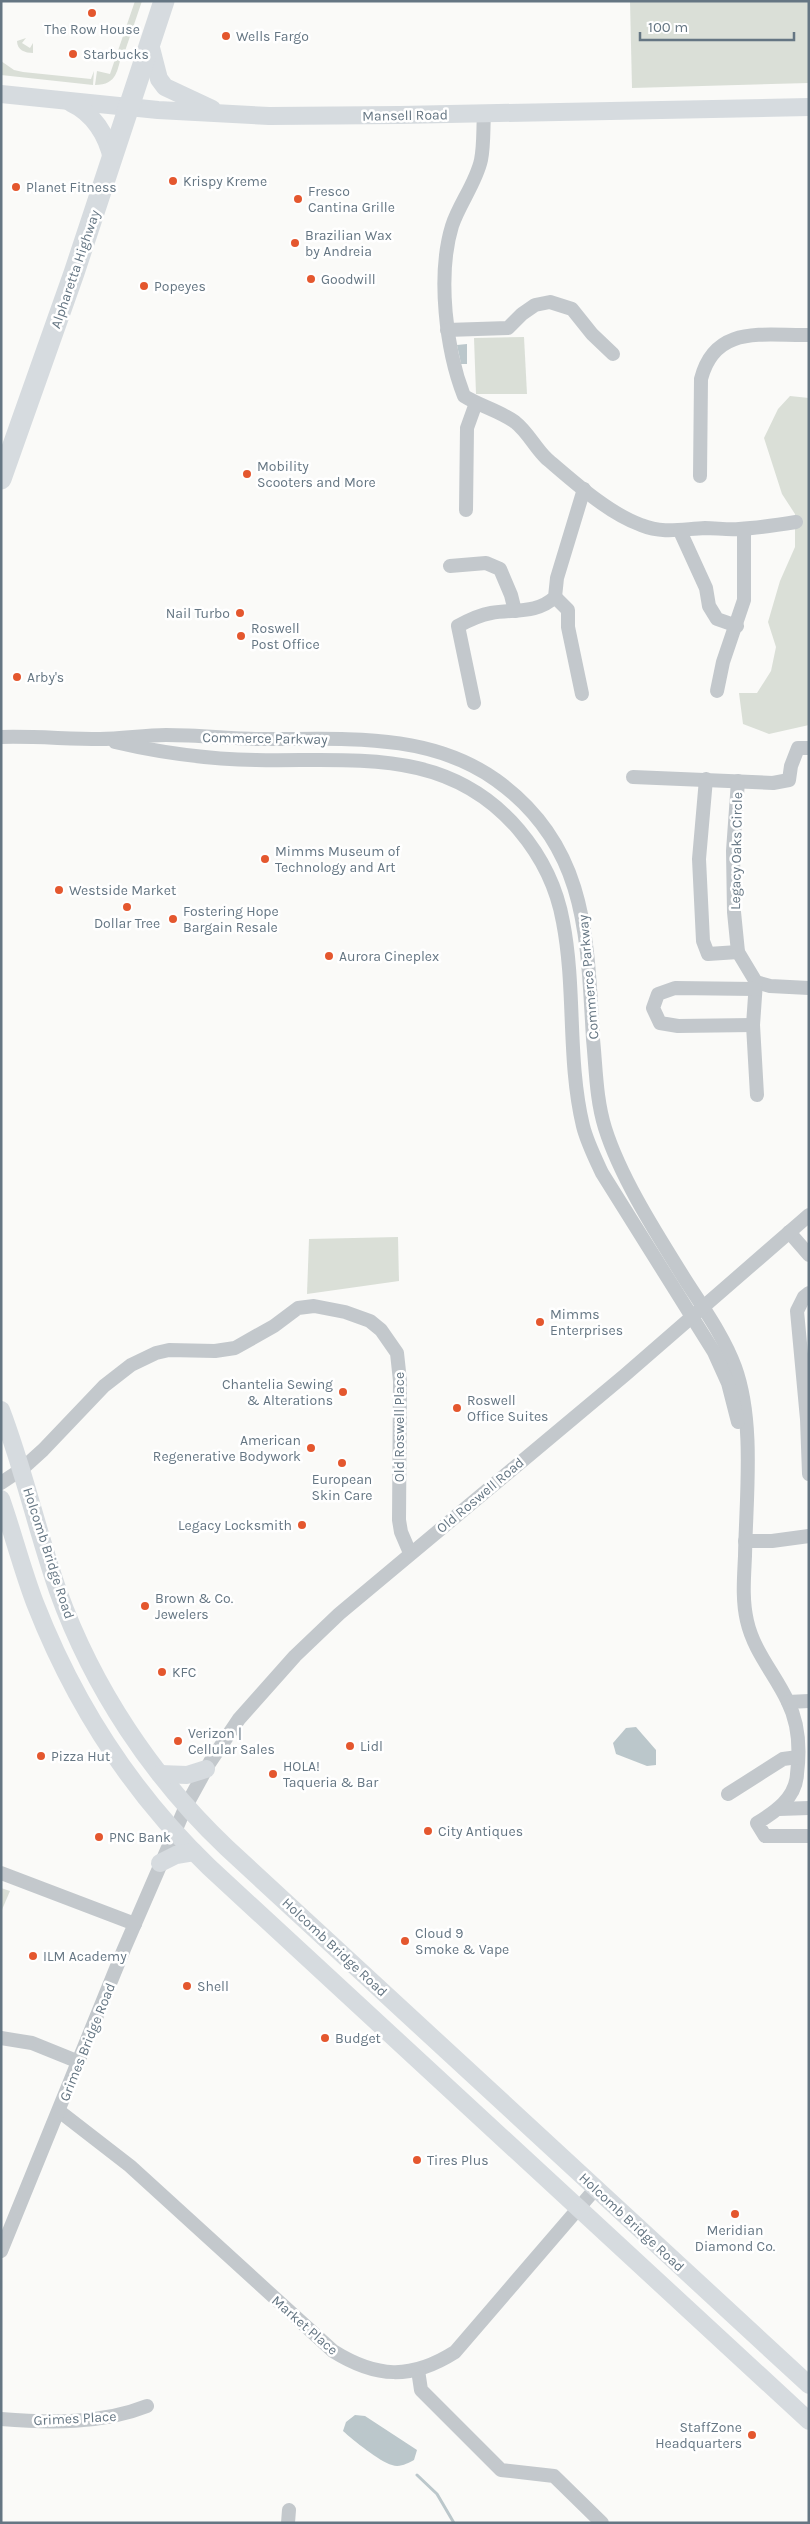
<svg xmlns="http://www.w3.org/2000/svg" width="810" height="2524" font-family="Karla,sans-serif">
<rect width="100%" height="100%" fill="#fafaf8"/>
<g fill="#dadfd7">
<path d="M135 1H142L124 54H122C117 69 118 85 95 85L97 71 110 74Z"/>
<path d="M630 1H809V83L632 88Z"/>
<path d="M26 38 22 43 30 48 33 43V53C25 53 17 50 17 41Z"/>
<path d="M1 61 14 70 23 72 91 79 94 71 93 85 1 75Z"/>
<path d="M524 337 527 394H476L474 338Z"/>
<path d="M790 396 809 398V725L769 734 743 724 739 693H757L771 671 776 647 768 622 780 581 795 547V514L782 494 764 438 778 409Z"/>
<path d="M398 1237 399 1281 307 1294 309 1239Z"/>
<path d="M1 1888 10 1891 1 1912Z"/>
</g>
<g fill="#bbc7cb">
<path d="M467 344V364H461L457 345Z"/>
<path d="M636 1727 656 1750V1765L647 1766 616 1754 613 1743 626 1728Z"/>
<path d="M355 2415 365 2416 417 2450 414 2460C408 2463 400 2468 392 2465 380 2462 353 2440 343 2431L346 2422Z"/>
</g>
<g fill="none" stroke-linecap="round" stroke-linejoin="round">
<path stroke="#bbc7cb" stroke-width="3" d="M417 2475 437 2494 454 2523"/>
<g stroke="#c3c8cc" stroke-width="14">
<path d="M484 114C483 129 484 145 481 160 476 183 459 204 452 226 437 275 446 350 464 396 480 406 500 411 515 422 528 432 535 448 547 459 574 482 608 513 641 525 663 534 682 529 705 528 716 528 728 530 739 529 758 528 777 525 796 522"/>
<path d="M447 330 508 328 522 314 535 305 550 302 572 309 592 334 613 354"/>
<path d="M700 476 701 379C715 324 763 336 809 335"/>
<path d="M466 510 467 428 476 403"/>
<path d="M680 531 706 588 709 606 717 619 737 626"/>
<path d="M450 566 486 563 500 569 511 595 515 611"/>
<path d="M555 597 568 610V627L582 694"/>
<path d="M717 691 723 662 744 600V529"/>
<path d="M474 703 458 626C469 620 479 615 491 613 514 609 537 614 555 597L557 578 584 489"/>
<path d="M1 737C34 736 67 739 100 739 122 739 144 735 166 735 196 735 226 738 257 739 338 740 426 730 496 780 588 846 587 937 593 1039 596 1069 596 1099 605 1128 621 1179 658 1236 686 1281 704 1309 724 1337 735 1367 755 1422 746 1497 745 1556 744 1578 742 1600 747 1621 754 1652 775 1674 788 1702 799 1724 800 1750 797 1774 796 1798 775 1812 757 1823L765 1836H809"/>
<path d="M115 742C161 753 208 759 256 760 354 762 448 746 519 830 541 856 557 888 563 922 576 989 567 1059 583 1126 587 1142 595 1158 602 1173L714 1352 728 1383 738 1422"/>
<path d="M633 777 773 783 789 780 791 766 798 748H809"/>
<path d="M706 779 699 859 703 941 708 954 738 952"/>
<path d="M738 781 733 851 734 912 738 952 756 982 770 986 809 988"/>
<path d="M756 982 753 1025 757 1095"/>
<path d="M753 1025 678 1026 660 1023 653 1008 658 994 675 988 755 989"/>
<path d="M789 1232 809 1255"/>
<path d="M809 1293 804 1297 797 1311 807 1419 809 1474"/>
<path d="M1 1483 22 1469 43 1450 104 1386 131 1365 156 1353 169 1350 215 1351 235 1348 274 1326 298 1308 314 1306 345 1312 370 1321 381 1330 397 1353 400 1381 399 1520 401 1532 410 1553"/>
<path d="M745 1541H772L809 1536"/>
<path d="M788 1702 809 1701"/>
<path d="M728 1794 783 1759 798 1757"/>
<path d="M779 1809 809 1808"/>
<path d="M1 1873 135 1924"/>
<path d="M1 2038 32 2043 79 2062"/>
<path d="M59 2111 130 2166 333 2351C376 2378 411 2380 455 2352L596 2188"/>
<path d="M1 2251 124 1949 186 1806 210 1762 239 1719 295 1656 339 1614 625 1375 809 1215"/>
<path d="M418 2370 421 2390 501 2470 554 2476 602 2523"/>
<path d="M1 2419C49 2423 102 2424 147 2406"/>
<path d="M288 2523 289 2510"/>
</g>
<g stroke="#d6dbdf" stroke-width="18">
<path d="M150 44 159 79 165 87 212 109"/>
<path d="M1 94 158 110 269 116 400 115 809 107"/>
<path d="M71 103C93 113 107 135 112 159"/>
<path d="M1 1410C24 1470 37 1531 58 1591 93 1688 152 1777 227 1848L809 2385"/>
<path d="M1 1499C13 1533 22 1569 35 1603 74 1703 131 1792 209 1867L809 2421"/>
<path d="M160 1774 187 1775 206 1769"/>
<path d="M160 1863 176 1855 194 1852"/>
</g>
<path stroke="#d6dbdf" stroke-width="21" d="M1 479 74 273 164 1"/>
</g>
<g fill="#e4572e" stroke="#fff" stroke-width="2">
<circle cx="92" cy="13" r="5"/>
<circle cx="226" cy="36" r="5"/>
<circle cx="73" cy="54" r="5"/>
<circle cx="173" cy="181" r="5"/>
<circle cx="16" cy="187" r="5"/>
<circle cx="298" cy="199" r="5"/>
<circle cx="295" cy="243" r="5"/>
<circle cx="311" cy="279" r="5"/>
<circle cx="144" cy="286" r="5"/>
<circle cx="247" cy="474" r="5"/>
<circle cx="240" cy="613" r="5"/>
<circle cx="241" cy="636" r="5"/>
<circle cx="17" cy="677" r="5"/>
<circle cx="265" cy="859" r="5"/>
<circle cx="59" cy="890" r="5"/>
<circle cx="127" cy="907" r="5"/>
<circle cx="173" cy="919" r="5"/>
<circle cx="329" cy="956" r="5"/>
<circle cx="540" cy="1322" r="5"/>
<circle cx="343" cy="1392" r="5"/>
<circle cx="457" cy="1408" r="5"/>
<circle cx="311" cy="1448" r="5"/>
<circle cx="342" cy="1463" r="5"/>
<circle cx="302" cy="1525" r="5"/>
<circle cx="145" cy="1606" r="5"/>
<circle cx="162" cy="1672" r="5"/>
<circle cx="178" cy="1741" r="5"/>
<circle cx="350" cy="1746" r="5"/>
<circle cx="41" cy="1756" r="5"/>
<circle cx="273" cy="1774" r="5"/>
<circle cx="428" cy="1831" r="5"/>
<circle cx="99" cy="1837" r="5"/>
<circle cx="405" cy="1941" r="5"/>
<circle cx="33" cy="1956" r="5"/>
<circle cx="187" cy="1986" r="5"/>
<circle cx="325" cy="2038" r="5"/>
<circle cx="417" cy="2160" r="5"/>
<circle cx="735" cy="2214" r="5"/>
<circle cx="752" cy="2435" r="5"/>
</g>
<g text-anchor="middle" stroke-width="5" stroke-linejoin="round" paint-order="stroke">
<g font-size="14" fill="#657683" stroke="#fff" text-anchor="start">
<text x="92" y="34" text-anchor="middle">The Row House</text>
<text x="236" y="41">Wells Fargo</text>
<text x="83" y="59">Starbucks</text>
<text x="183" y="186">Krispy Kreme</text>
<text x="26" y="192">Planet Fitness</text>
<text x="308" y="196">Fresco<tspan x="308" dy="16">Cantina Grille</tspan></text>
<text x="305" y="240">Brazilian Wax<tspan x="305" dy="16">by Andreia</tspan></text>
<text x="321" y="284">Goodwill</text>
<text x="154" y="291">Popeyes</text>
<text x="257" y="471">Mobility<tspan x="257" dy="16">Scooters and More</tspan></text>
<text x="230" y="618" text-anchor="end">Nail Turbo</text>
<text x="251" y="633">Roswell<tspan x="251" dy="16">Post Office</tspan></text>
<text x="27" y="682">Arby's</text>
<text x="275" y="856">Mimms Museum of<tspan x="275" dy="16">Technology and Art</tspan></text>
<text x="69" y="895">Westside Market</text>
<text x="183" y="916">Fostering Hope<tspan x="183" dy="16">Bargain Resale</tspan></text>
<text x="127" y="928" text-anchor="middle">Dollar Tree</text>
<text x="339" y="961">Aurora Cineplex</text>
<text x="550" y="1319">Mimms<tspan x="550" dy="16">Enterprises</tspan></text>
<text x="333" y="1389" text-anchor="end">Chantelia Sewing<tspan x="333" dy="16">&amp; Alterations</tspan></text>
<text x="467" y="1405">Roswell<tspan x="467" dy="16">Office Suites</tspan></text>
<text x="301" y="1445" text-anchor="end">American<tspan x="301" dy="16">Regenerative Bodywork</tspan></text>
<text x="342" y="1484" text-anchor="middle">European<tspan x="342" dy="16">Skin Care</tspan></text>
<text x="292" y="1530" text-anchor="end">Legacy Locksmith</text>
<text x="155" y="1603">Brown &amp; Co.<tspan x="155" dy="16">Jewelers</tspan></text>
<text x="172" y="1677">KFC</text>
<text x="188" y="1738">Verizon |<tspan x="188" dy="16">Cellular Sales</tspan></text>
<text x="360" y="1751">Lidl</text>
<text x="51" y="1761">Pizza Hut</text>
<text x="283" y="1771">HOLA!<tspan x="283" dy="16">Taqueria &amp; Bar</tspan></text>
<text x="438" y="1836">City Antiques</text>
<text x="109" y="1842">PNC Bank</text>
<text x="415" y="1938">Cloud 9<tspan x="415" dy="16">Smoke &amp; Vape</tspan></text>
<text x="43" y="1961">ILM Academy</text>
<text x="197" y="1991">Shell</text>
<text x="335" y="2043">Budget</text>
<text x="427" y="2165">Tires Plus</text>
<text x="735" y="2235" text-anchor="middle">Meridian<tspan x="735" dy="16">Diamond Co.</tspan></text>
<text x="742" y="2432" text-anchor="end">StaffZone<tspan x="742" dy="16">Headquarters</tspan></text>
</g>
<g font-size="14" fill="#657683" stroke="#fff">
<text transform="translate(405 115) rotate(-1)" y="5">Mansell Road</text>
<text transform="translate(75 269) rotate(-71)" y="5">Alpharetta Highway</text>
<text transform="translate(265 738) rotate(1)" y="5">Commerce Parkway</text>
<text transform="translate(736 851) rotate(-89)" y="5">Legacy Oaks Circle</text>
<text transform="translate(588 977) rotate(-95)" y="5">Commerce Parkway</text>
<text transform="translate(399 1427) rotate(-90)" y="5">Old Roswell Place</text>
<text transform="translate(480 1495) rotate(-40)" y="5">Old Roswell Road</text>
<text transform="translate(49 1553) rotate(72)" y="5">Holcomb Bridge Road</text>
<text transform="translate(335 1947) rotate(43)" y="5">Holcomb Bridge Road</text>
<text transform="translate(87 2042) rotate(-68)" y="5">Grimes Bridge Road</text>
<text transform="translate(632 2222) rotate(43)" y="5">Holcomb Bridge Road</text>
<text transform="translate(305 2325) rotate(41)" y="5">Market Place</text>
<text transform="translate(75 2418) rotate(-3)" y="5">Grimes Place</text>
</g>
</g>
<rect width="810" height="2524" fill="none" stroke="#657683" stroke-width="5"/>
<path d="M640 32v8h154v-8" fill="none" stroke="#657683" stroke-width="2.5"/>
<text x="648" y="32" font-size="15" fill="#657683" stroke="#ffffff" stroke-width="4" paint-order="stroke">100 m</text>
</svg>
